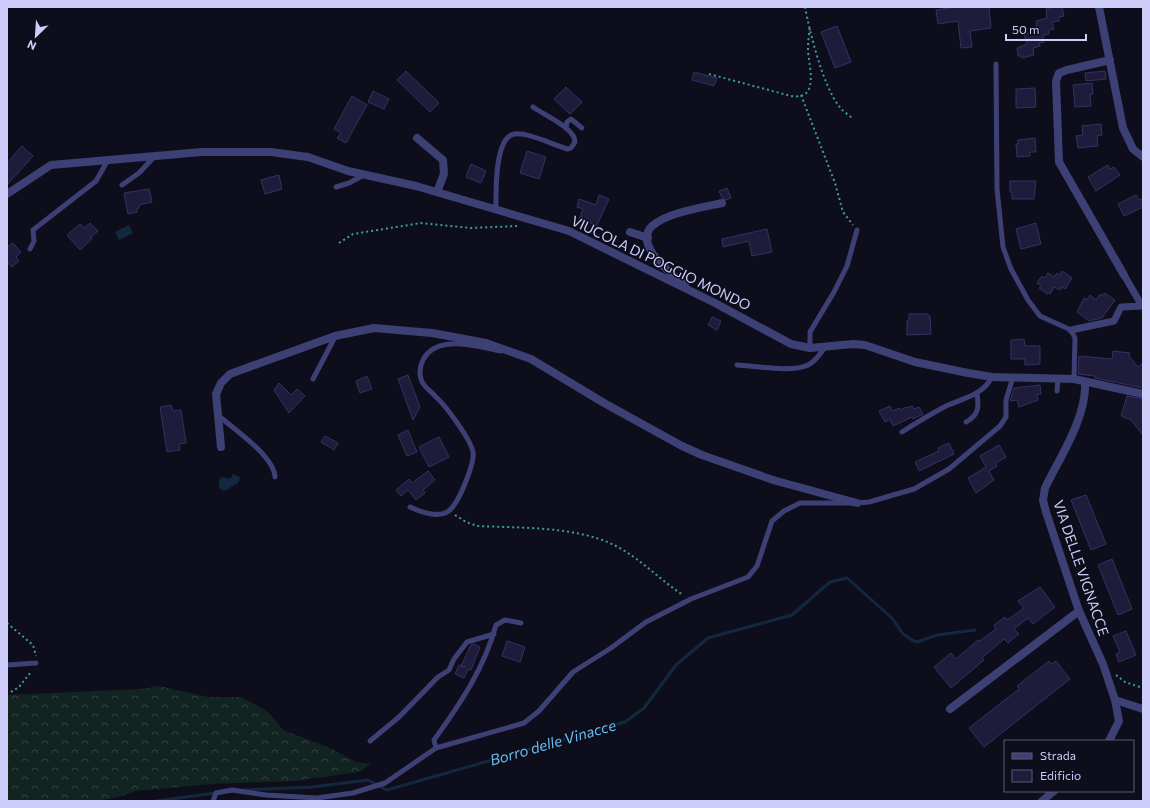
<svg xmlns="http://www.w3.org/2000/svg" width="1150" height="808" font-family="Commissioner,sans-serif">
<defs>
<pattern id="forest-crowns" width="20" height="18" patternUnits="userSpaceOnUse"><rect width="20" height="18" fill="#112422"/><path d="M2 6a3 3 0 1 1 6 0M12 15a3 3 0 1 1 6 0" fill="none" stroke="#324343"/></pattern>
</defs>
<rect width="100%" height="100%" fill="#0e0d1b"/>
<path fill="url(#forest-crowns)" d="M158 686 208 697H240L255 704 269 713 283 730 328 747 356 762 371 764 359 772 294 781 210 784 136 791 122 796 99 801H7V695L142 689Z"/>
<g fill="#12283f">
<path d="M129 225 133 233 119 240 115 232Z"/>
<path d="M233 474 240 477 239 482 225 491 221 490 219 487V480L222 477 230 479Z"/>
</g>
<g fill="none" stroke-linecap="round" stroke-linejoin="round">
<g stroke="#12283f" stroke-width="3">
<path d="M245 790 312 787 368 780 387 790 625 722 644 708 676 665 708 638 792 615 830 582 847 578 892 618 903 634 912 640 917 642 937 635 975 630"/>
<path d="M156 801 216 793"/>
</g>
</g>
<g fill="#1f1b3a" stroke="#363063">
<path d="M957 7H989L991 28 970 31 972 47 961 48 958 21 938 24 936 10Z"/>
<path d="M1050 7H1062L1064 16 1059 17V21L1052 22 1054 29 1049 30V34L1043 35 1044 42 1039 43 1040 46 1033 48 1034 55 1022 58V56H1018L1017 48 1027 44 1024 34 1037 31 1036 21 1047 18 1046 9H1050Z"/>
<path d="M837 26 851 62 835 68 821 32Z"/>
<path d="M406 71 439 103 430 112 397 80Z"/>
<path d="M1105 71 1106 79 1086 81 1085 73Z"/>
<path d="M694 72 717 78 714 86 692 80Z"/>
<path d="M1092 83 1093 94 1090 95 1091 106 1075 107 1073 85Z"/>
<path d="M566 87 582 102 570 114 554 99Z"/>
<path d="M1035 88 1036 107 1016 108V89Z"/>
<path d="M373 91 389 99 384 109 368 102Z"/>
<path d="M352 96 367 105 346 143 337 138 341 133 334 129Z"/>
<path d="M1101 124 1102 135 1097 136 1098 146 1078 148 1076 136 1083 135 1082 126Z"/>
<path d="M1035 138 1036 152H1030V156L1017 157 1016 144H1018V140Z"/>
<path d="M22 146 33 156 7 185V163Z"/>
<path d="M527 151 546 157 539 179 520 173Z"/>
<path d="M471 164 486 171 481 183 466 177Z"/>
<path d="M1108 165 1110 169 1114 167 1120 175 1096 191 1088 177Z"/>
<path d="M279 175 282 189 265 194 261 180Z"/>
<path d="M1010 181H1036L1034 199H1012V192H1010Z"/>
<path d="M727 188 731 198 726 200 722 198 719 191Z"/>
<path d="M149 189 152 202 139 205V208L136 209 137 212 128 214 124 193Z"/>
<path d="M599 195 609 199 597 225 579 219 583 209 577 207 579 199 596 205Z"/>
<path d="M1136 195 1139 200 1143 198V207L1124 216 1118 204Z"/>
<path d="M90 223 98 231 91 237 92 239 80 250 67 235 80 224 84 228Z"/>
<path d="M1036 223 1041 244 1021 249 1016 229Z"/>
<path d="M767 229 772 252 752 256 749 241 723 247 722 239Z"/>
<path d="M13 243 21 252 16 257 19 261 12 267 8 263 7 264V247Z"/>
<path d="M1062 271 1072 278 1065 289 1062 287 1060 290 1054 287 1050 294 1048 292 1047 294 1039 288 1041 286 1037 283 1042 276 1045 278 1048 273 1054 277 1057 273 1060 275Z"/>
<path d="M1104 293 1115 300 1102 318 1089 321 1077 312 1084 298 1087 300 1090 295 1096 300 1100 294 1102 296Z"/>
<path d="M909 314H928V316H930L931 334 907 335V321L909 320Z"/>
<path d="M712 317 721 321 717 330 708 325Z"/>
<path d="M1024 339 1025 346H1040V364L1025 365V359H1011V340Z"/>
<path d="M1113 351 1130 353 1129 356 1138 367 1143 363V388L1095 378V376L1078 374 1079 356 1112 359Z"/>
<path d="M408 375 420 407 413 420 398 379Z"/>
<path d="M367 376 372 389 360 393 356 381Z"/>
<path d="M279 383 291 395 297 389 305 396 289 413 274 390Z"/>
<path d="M1040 385 1041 394H1037L1038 400 1019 407 1017 400 1010 401 1014 388Z"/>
<path d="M1127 396 1143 399V435L1131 420 1121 416Z"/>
<path d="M171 405 173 411 181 410 186 443 179 444 180 450 167 452 160 407Z"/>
<path d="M890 406 892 411 899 408 900 410 907 407 908 408 912 406 914 409 919 407 923 414 913 419 912 417 893 426 890 419 885 422 879 411Z"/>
<path d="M408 430 417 452 407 456 398 435Z"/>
<path d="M325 436 338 443 334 450 321 442Z"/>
<path d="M439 437 449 457 429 467 419 447Z"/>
<path d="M949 443 954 454 919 471 915 462 939 451 938 448Z"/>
<path d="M999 445 1006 457 996 463 997 466 989 471 994 480 976 493 968 478 986 467 980 456Z"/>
<path d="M428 471 435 480 423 490 425 493 416 500 408 490 401 496 396 490 409 479 412 483Z"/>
<path d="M1086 495 1106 544 1091 550 1071 500Z"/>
<path d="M1112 559 1132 609 1118 615 1098 565Z"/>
<path d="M1040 587 1055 607 1033 624 1028 618 1014 629 1019 634 1008 643 1004 639 982 658 984 660 951 688 934 667 951 653 956 659 978 640 980 641 996 629 994 625 1005 617 1007 620 1024 608 1018 601Z"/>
<path d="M1126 631 1136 655 1119 662 1116 654 1120 652 1113 636Z"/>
<path d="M507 641 525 647 520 662 502 656Z"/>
<path d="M474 644 480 647 471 670 468 669 464 678 455 674 459 665 465 667 461 666 471 645Z"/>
<path d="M1049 661 1051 664 1056 661 1070 679 984 747 969 728 1015 692 1020 689 1017 686Z"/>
</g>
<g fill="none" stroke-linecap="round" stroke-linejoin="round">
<g stroke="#3aa091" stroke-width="2" stroke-dasharray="2 3" stroke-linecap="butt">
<path d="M805 7C810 33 823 86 839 106 842 111 848 114 852 118"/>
<path d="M709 74 791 96C821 101 808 64 808 49 808 41 809 34 810 26"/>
<path d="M801 95 835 183 843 212 853 225"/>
<path d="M339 243 353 234 421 223 471 228 517 226"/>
<path d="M455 515 466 522 477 526C521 528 577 526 616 546 641 559 660 580 683 595"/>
<path d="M7 623 33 645 36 656"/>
<path d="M1116 675 1125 682 1143 688"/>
<path d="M11 692 19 687 31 672"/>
</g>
<g stroke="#3d4075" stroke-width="5">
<path d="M996 64 997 189 1003 247 1011 269 1028 300 1040 316 1071 330 1075 338 1074 379"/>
<path d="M566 128 567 122 571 119 582 128"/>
<path d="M122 185 139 173 155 156"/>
<path d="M336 187 349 183 364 175"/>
<path d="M496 209C496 194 494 138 514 134 528 132 553 145 568 149L571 148 575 142C575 128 544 115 533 107"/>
<path d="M30 249 34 241 33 230 96 181 108 160"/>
<path d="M810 348V332L834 292 847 266 857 230"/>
<path d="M737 365C757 366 791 373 808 365 816 361 820 354 825 347"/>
<path d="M313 379 335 337"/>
<path d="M1057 391 1058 379"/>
<path d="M219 416C235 430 274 456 275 477"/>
<path d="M966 422C979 415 979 407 977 394"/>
<path d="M902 432C916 423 931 414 946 406 963 398 982 396 992 377"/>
<path d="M410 507C423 513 445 521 454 505 461 496 475 462 473 452 471 440 446 406 436 397 431 391 423 387 421 379 418 370 422 359 428 353 445 336 480 347 500 351"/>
<path d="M7 665 36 663"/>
<path d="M370 741 399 717 438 677 449 670 454 659 467 642 494 634"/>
<path d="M436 748 434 740C460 704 484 669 496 625L505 620 521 623"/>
<path d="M213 801 216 793 232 790 266 795 317 798 353 793 385 783 436 748 524 723 539 711 573 672 611 648 646 622 691 599 748 577 757 566 772 521 784 511 800 503H857L869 502 914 489 949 469 1000 426 1006 417V400L1013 377"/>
</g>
<path stroke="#3d4075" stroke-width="7" d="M1071 330 1114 321 1121 307 1142 306 1124 275"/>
<g stroke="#3d4075" stroke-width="8">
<path d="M1110 60 1067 70 1059 73 1056 81 1059 162 1124 275"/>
<path d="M417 138 443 160 444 174 437 192"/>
<path d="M7 194 51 165 202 152H271L308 157 348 171 416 186 569 231 713 302 791 344 810 348 853 344 865 345 915 362 968 373 992 377 1074 379 1143 394"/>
<path d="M630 232 648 238"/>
<path d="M685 284C672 275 633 245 652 226 666 213 703 207 722 203"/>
<path d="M1085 382C1087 417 1060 457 1045 488L1043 500 1046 512 1079 611 1103 664 1115 700 1119 721 1109 741"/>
<path d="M221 447 216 394 221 383 230 374 335 336 374 328 432 333 486 343 531 359 604 403 682 446 702 455 773 480 857 503"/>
<path d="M1115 700 1143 709"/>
<path d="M950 709 1079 611"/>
<path d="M1042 801 1054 791"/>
</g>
<path stroke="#3d4075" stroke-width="8" d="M1099 7 1123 128 1133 149 1143 157"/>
</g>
<g text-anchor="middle" stroke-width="3" stroke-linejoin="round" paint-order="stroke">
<g font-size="14" fill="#cecdf9" stroke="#0e0d1b">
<text transform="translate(661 263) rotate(26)" y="5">VIUCOLA DI POGGIO MONDO</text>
<text transform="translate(1081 568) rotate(71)" y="5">VIA DELLE VIGNACCE</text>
</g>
<g font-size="15" font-style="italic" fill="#67bbed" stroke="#0e0d1b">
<text transform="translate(553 743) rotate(-16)" y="5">Borro delle Vinacce</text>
</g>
</g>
<rect width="1150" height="808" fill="none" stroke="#cecdf9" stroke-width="16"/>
<rect x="1004" y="740" width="130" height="52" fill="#0e0d1b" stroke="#5b5a74"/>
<rect x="1012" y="753" width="20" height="6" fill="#3d4075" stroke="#5b5a74"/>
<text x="1040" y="760" font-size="12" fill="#cecdf9">Strada</text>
<rect x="1012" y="770" width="20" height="12" fill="#1f1b3a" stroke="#5b5a74"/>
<text x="1040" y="780" font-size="12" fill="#cecdf9">Edificio</text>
<g transform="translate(36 36) rotate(205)" stroke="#0e0d1b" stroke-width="3" paint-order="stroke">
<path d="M0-3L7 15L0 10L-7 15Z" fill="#cecdf9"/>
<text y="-6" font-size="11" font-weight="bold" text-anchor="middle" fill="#cecdf9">N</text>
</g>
<path d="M1006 34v6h80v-6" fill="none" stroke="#cecdf9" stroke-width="2"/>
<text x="1012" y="34" font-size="12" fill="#cecdf9" stroke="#0e0d1b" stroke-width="3" paint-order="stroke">50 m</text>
</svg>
